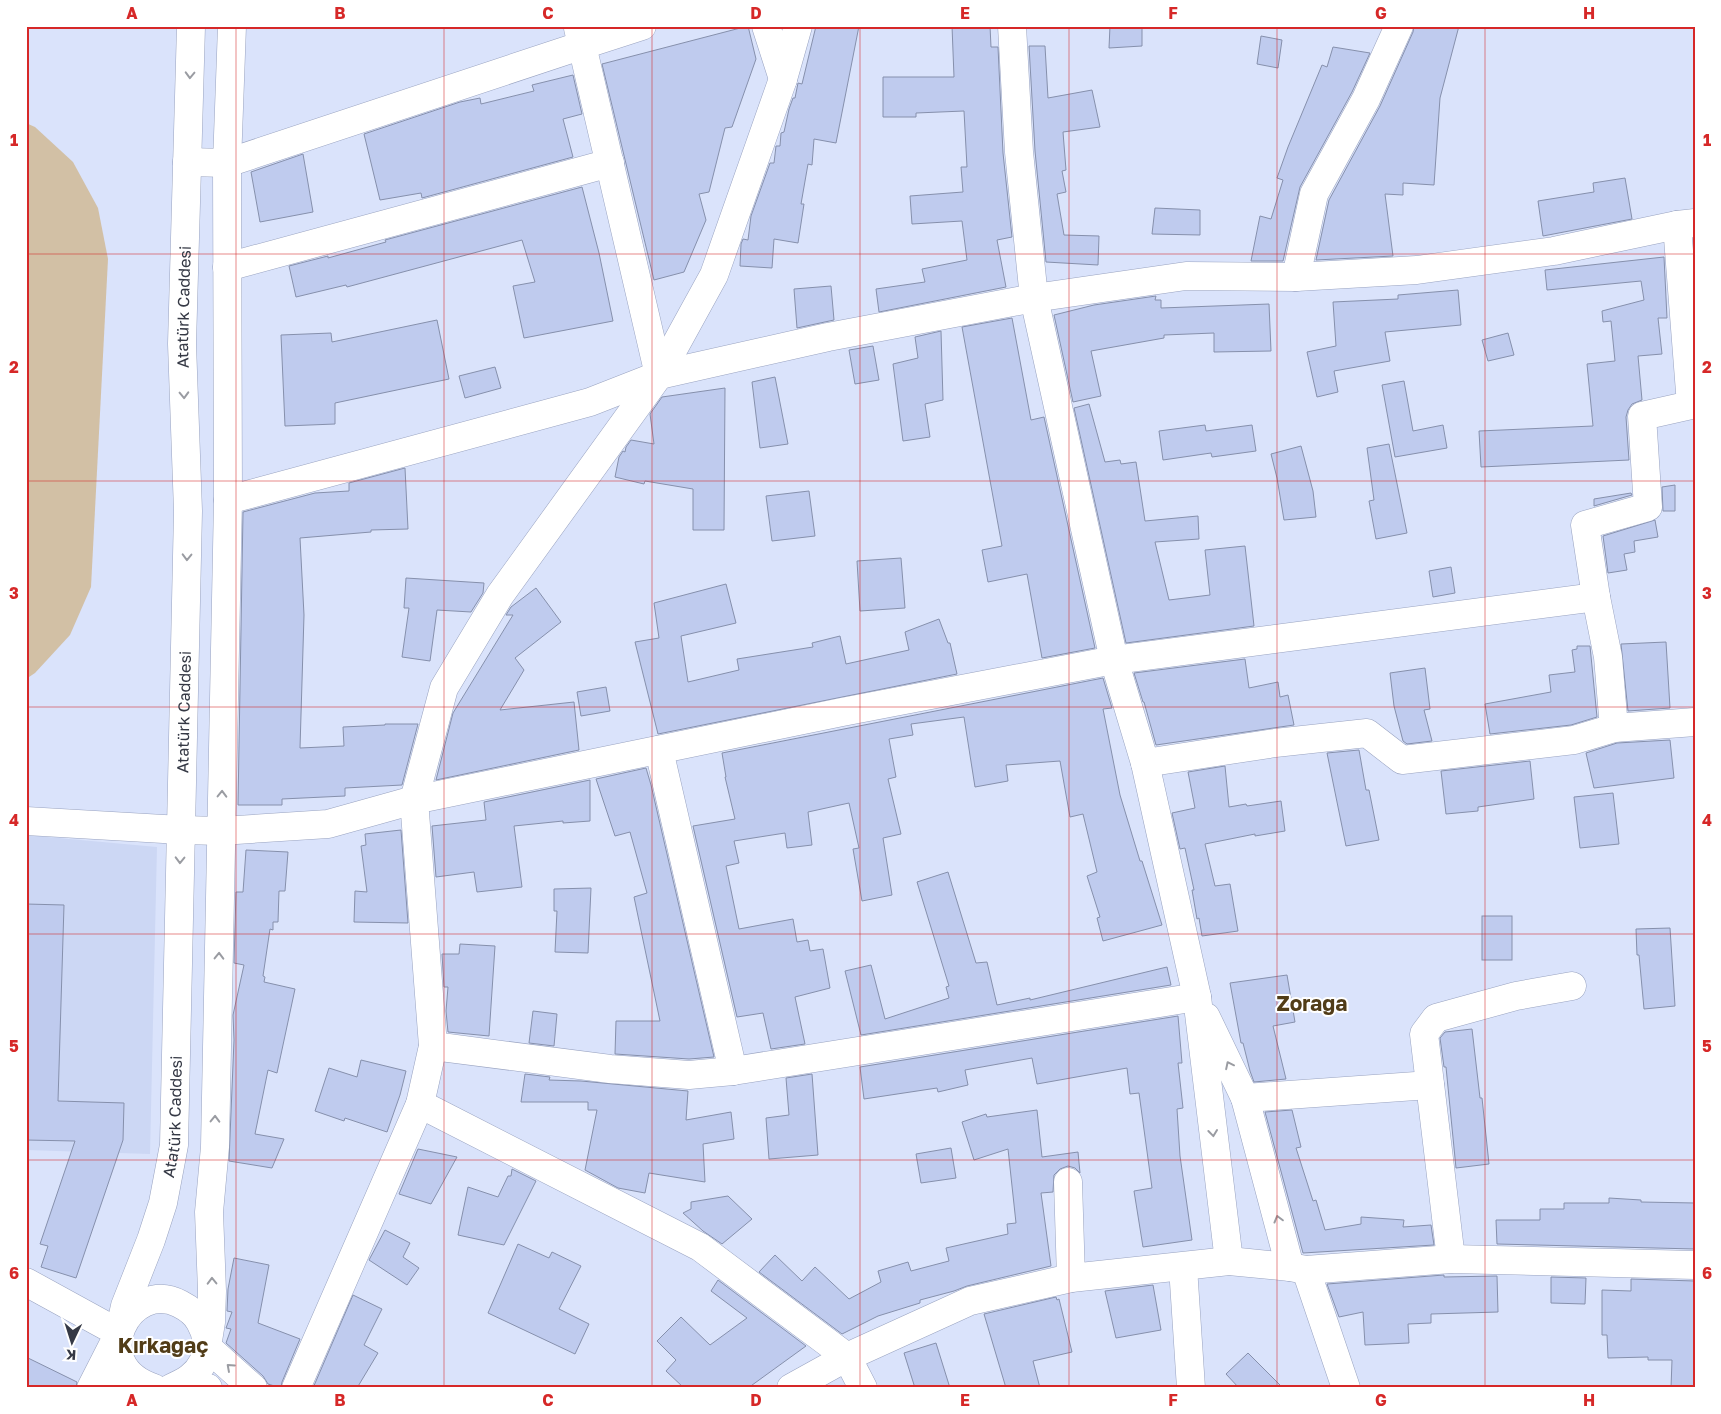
<svg xmlns="http://www.w3.org/2000/svg" width="1721" height="1414" font-family="'Golos Text',sans-serif">
<rect width="100%" height="100%" fill="#dae3fb"/>
<path fill="#ccd7f4" d="M26 835 157 847 150 1154 26 1150Z"/>
<path fill="#d2c0a5" d="M26 123 35 127 73 162 98 208 108 259 91 587 70 635 35 673 26 679Z"/>
<g fill="#bfcbee" stroke="#8690ac">
<path d="M748 26 756 59 732 127 725 128 709 192 699 194 706 220 684 272 654 280 602 64Z"/>
<path d="M816 26H859L836 143 814 139 812 165 808 164 801 204H804L798 243 774 239 772 268 740 266 741 244 743 239 748 240 751 216 770 163H774L776 146H780L781 133 784 132 789 109 793 98H795L798 83 802 84Z"/>
<path d="M952 26H990L991 47H998L1003 153 1012 237 997 240 1006 287 879 312 876 289 925 282 922 269 967 260 962 221 912 224 910 196 963 192 961 167H967L964 111 916 113V117H883V77H954Z"/>
<path d="M1110 26H1142V46L1109 48Z"/>
<path d="M1414 26H1459L1440 98 1434 185 1403 183V195L1385 194 1393 256 1316 260 1329 200 1380 106 1413 32Z"/>
<path d="M1261 36 1282 40 1278 68 1257 64Z"/>
<path d="M1029 46H1045L1048 98 1092 90 1100 127 1063 132 1066 170 1062 171 1066 192 1057 194 1064 235 1099 236 1098 265 1046 262 1035 151Z"/>
<path d="M1333 47 1370 53 1352 92 1300 187 1283 261H1251L1260 216 1271 219 1283 180 1277 178 1288 147 1322 65 1327 67Z"/>
<path d="M573 75 582 114 563 119 573 157 422 198 421 193 380 200 364 134 460 102 480 98 481 104 534 91 532 85Z"/>
<path d="M303 154 313 212 260 222 251 172Z"/>
<path d="M1625 178 1632 219 1543 236 1538 201 1594 192 1593 183Z"/>
<path d="M582 187 599 253 613 321 524 338 513 286 535 282 522 240 347 287 346 285 296 297 289 266 328 256V258L386 242 385 240Z"/>
<path d="M1155 208 1200 210V235L1152 234Z"/>
<path d="M1664 257 1667 318H1658L1662 354 1638 356 1642 400 1632 404 1628 410 1626 417 1629 460 1481 467 1479 431 1593 426 1587 364 1615 361 1611 321 1603 322 1602 311 1644 300 1641 281 1547 290 1545 270Z"/>
<path d="M831 286 834 320 797 328 794 289Z"/>
<path d="M1458 290 1461 325 1385 332 1390 361 1334 371 1338 392 1317 397 1307 352 1336 346 1333 302 1398 299V295Z"/>
<path d="M1156 296 1155 300H1161V308L1269 304 1271 351 1214 352V333L1164 335V338L1091 351 1101 396 1073 402 1054 315 1094 305Z"/>
<path d="M1012 318 1031 420 1044 417 1095 648 1042 658 1027 574 988 582 982 550 1002 546 962 327Z"/>
<path d="M437 320 449 379 335 403V424L285 426 281 335 331 333 332 342Z"/>
<path d="M941 331 943 400 925 404 930 437 903 441 893 364 918 358 915 337Z"/>
<path d="M1508 333 1514 355 1488 361 1482 340Z"/>
<path d="M873 346 879 380 855 384 849 350Z"/>
<path d="M495 367 501 388 465 398 459 376Z"/>
<path d="M775 377 788 444 760 448 752 382Z"/>
<path d="M1404 381 1413 431 1443 425 1447 448 1395 457 1382 385Z"/>
<path d="M725 388 724 530H693V489L645 481 644 484 615 477 619 457 623 451 625 452 626 447 631 440 654 444 650 414 662 397Z"/>
<path d="M1089 404 1105 462 1120 460 1121 464 1136 462 1145 521 1198 516 1199 539 1155 542 1169 600 1210 595 1205 550 1245 546 1254 626 1126 643 1074 408Z"/>
<path d="M1205 425 1206 431 1252 425 1256 451 1212 457 1211 453 1163 460 1159 431Z"/>
<path d="M1389 444 1407 533 1376 539 1369 501 1374 500 1367 448Z"/>
<path d="M1301 446 1313 491 1316 517 1284 520 1277 478 1271 454Z"/>
<path d="M405 468 408 529 371 530V532L300 538 304 615 300 748 344 746 343 727 385 725V724H418L402 785 345 788V796L282 799V805H238L243 512 315 493 349 491V483Z"/>
<path d="M1675 485V511H1663L1662 487Z"/>
<path d="M809 491 815 536 772 541 766 496Z"/>
<path d="M1631 493 1632 495 1594 506V499Z"/>
<path d="M1655 520 1658 537 1634 541 1635 552 1624 554 1627 570 1608 573 1603 536Z"/>
<path d="M901 558 905 608 860 611 857 561Z"/>
<path d="M1451 567 1455 593 1433 597 1429 571Z"/>
<path d="M406 578 484 583 483 593 471 612 437 610 430 661 402 657 409 608H404Z"/>
<path d="M726 584 736 623 681 636 688 682 739 670 737 659 813 647 812 643 840 636 846 664 909 650 905 632 939 619 948 643H950L957 674 658 734 635 642 659 638 654 603Z"/>
<path d="M536 588 561 622 515 658 524 670 500 710 574 702 579 750 436 780 453 713 513 615H506L511 607Z"/>
<path d="M1666 642 1670 708 1628 711 1621 644Z"/>
<path d="M1577 646H1590L1597 717 1571 725 1490 734 1485 704 1551 692 1549 675 1575 672 1572 650 1577 649Z"/>
<path d="M1245 659 1249 688 1278 682 1280 697 1288 695 1294 725 1156 745 1144 702H1143L1134 673Z"/>
<path d="M1425 668 1430 709 1424 710 1432 741 1407 744 1403 741 1394 706 1390 673Z"/>
<path d="M1103 678 1112 708 1103 709 1120 795 1140 861H1142L1162 925 1103 941 1097 918 1100 917 1087 876 1097 872 1083 814 1070 817 1060 761 1006 765 1008 781 975 787 964 717 911 724 913 735 889 739 896 777 888 779 901 834 883 838 892 895 862 901 853 849 859 848 849 803 808 812 812 845 787 848 785 833 734 841 739 863 726 866 739 929 793 919 797 942 808 940 810 951 823 949 830 988 795 997 805 1044 771 1049 763 1013 737 1017 693 826 735 819 725 777H726L722 753Z"/>
<path d="M606 687 610 711 581 716 577 692Z"/>
<path d="M1670 740 1674 778 1594 788 1586 753 1617 743Z"/>
<path d="M1359 750 1366 790H1369L1379 840 1346 846 1327 753Z"/>
<path d="M1530 761 1534 799 1478 807V811L1446 814 1441 771Z"/>
<path d="M1225 766 1229 807 1246 804 1247 806 1281 801 1285 831 1255 836V834L1205 844 1215 886 1230 884 1238 931 1202 936 1199 918 1197 919 1192 890H1194L1185 848 1180 849 1172 813 1195 808 1188 772Z"/>
<path d="M646 768 651 785 714 1057 689 1059 615 1054 616 1021H660L634 897 647 893 630 832 615 836 596 779Z"/>
<path d="M590 780V821L563 823V821L514 826 522 887 477 892 474 872 436 877 432 826 486 820 484 802Z"/>
<path d="M1613 793 1619 844 1580 848 1574 797Z"/>
<path d="M401 830 408 923 354 922 355 891 367 892 361 846 366 845 365 834Z"/>
<path d="M246 850 288 852 285 891H279L278 922H273V930L270 929 263 976 265 977 264 982 295 989 277 1073 268 1070 255 1134 284 1139 272 1168 229 1161 234 1040 233 1015 244 965 234 963 236 892H243Z"/>
<path d="M948 872 976 963 987 962 997 1005 1030 998V1000L1167 967 1171 985 861 1035 845 971 871 965 885 1019 949 998 946 987 949 986 917 882Z"/>
<path d="M591 888 588 953 555 952 557 911H554V889Z"/>
<path d="M26 904 64 905 58 1101 124 1103 123 1140 76 1278 41 1267 48 1246 40 1244 75 1141 26 1140Z"/>
<rect x="1482" y="916" width="30" height="44"/>
<path d="M1670 928 1675 1006 1644 1009 1639 955H1637L1636 929Z"/>
<path d="M460 944 495 946 489 1036 448 1032 446 1011 448 987H444L442 954H459Z"/>
<path d="M1287 975 1295 1022 1273 1026 1286 1079 1254 1082 1250 1071 1243 1043H1241L1230 983Z"/>
<path d="M533 1011 557 1014 554 1046 529 1043Z"/>
<path d="M1178 1016 1182 1063H1178L1183 1108 1177 1109 1180 1156 1192 1240 1143 1247 1134 1191 1152 1188 1139 1093 1130 1094 1127 1068 1037 1084 1032 1058 965 1070 968 1085 938 1092 937 1088 864 1099 860 1067Z"/>
<path d="M1472 1029 1480 1098H1482L1489 1164 1456 1168 1446 1067H1444L1440 1038 1445 1032Z"/>
<path d="M361 1060 406 1071 400 1095 387 1132 345 1118 344 1121 315 1111 329 1068 357 1077Z"/>
<path d="M525 1074 550 1077 549 1080 581 1081 688 1091 686 1120 731 1112 734 1139 703 1144 705 1182 649 1173 645 1193 618 1188 585 1170 597 1110H588V1102H521Z"/>
<path d="M812 1074 818 1155 769 1159 766 1118 789 1115 786 1078Z"/>
<path d="M1037 1110 1042 1157 1078 1152 1080 1173 1075 1168 1068 1166 1060 1169 1054 1175 1053 1192 1041 1193 1051 1266 967 1286 954 1291 920 1300V1303L878 1316 842 1334 759 1272 775 1255 802 1281 815 1267 849 1299 881 1282 878 1271 908 1262 911 1271 949 1261 946 1248 1008 1234 1007 1224 1016 1223 1008 1149 974 1160 962 1122 986 1114 987 1117Z"/>
<path d="M1292 1110 1301 1147 1296 1148 1313 1201 1316 1200 1325 1230 1361 1224V1217L1404 1220 1403 1227 1431 1225 1434 1245 1303 1253 1265 1112Z"/>
<path d="M951 1148 956 1178 921 1183 916 1154Z"/>
<path d="M418 1149 457 1157 431 1204 399 1194Z"/>
<path d="M512 1169 536 1181 504 1245 458 1235 468 1187 498 1197 508 1176H511Z"/>
<path d="M728 1196 752 1219 722 1244 703 1231 683 1213 691 1209V1202Z"/>
<path d="M1609 1198 1641 1200V1202L1695 1203V1249L1497 1244 1496 1220H1540V1209H1564V1203H1609Z"/>
<path d="M385 1230 410 1243 403 1257 419 1268 407 1285 369 1260Z"/>
<path d="M518 1244 549 1258 552 1252 581 1266 559 1309 589 1324 575 1354 488 1313Z"/>
<path d="M234 1258 269 1265 258 1323 300 1339 282 1382 281 1388 268 1384 263 1376 226 1343 231 1329 226 1328 232 1312 227 1311 228 1289Z"/>
<path d="M1444 1275V1277L1497 1276 1498 1312 1431 1314V1323L1408 1324 1409 1343 1365 1345 1363 1312 1339 1317 1327 1284Z"/>
<path d="M1551 1277 1586 1278 1585 1304 1551 1303Z"/>
<path d="M1631 1279 1695 1281V1388H1671L1672 1360H1648V1357L1608 1358 1607 1335H1602V1290L1631 1291Z"/>
<path d="M718 1280 806 1346 748 1388H684L666 1371 676 1360 657 1341 681 1317 710 1345 747 1318 711 1291Z"/>
<path d="M1153 1285 1161 1330 1116 1338 1105 1291Z"/>
<path d="M353 1295 382 1309 364 1345 378 1353 357 1388H313Z"/>
<path d="M1056 1297 1057 1300 1059 1299 1072 1352 1033 1361 1040 1388H1006L984 1314Z"/>
<path d="M936 1343 950 1388H915L904 1353Z"/>
<path d="M1248 1353 1283 1388H1239L1226 1374Z"/>
<path d="M26 1357 77 1382 76 1388H26Z"/>
</g>
<g fill="none" stroke-linecap="round" stroke-linejoin="round">
<g stroke="#99a3c0" stroke-width="29">
<g id="minor">
<path d="M766 26 783 79"/>
<path d="M1012 26 1019 152 1034 298 1114 660 1145 763 1197 997 1229 1261"/>
<path d="M578 28 659 375"/>
<path d="M187 162 227 163 583 45 642 26"/>
<path d="M227 267 610 163"/>
<path d="M1296 277 1314 194 1366 99 1399 26"/>
<path d="M228 500 590 402 659 375 828 337 1034 298 1186 276 1296 277 1417 270 1554 251 1677 225 1695 223"/>
<path d="M1614 728 1608 657 1596 597 1585 525 1648 507 1642 416 1691 405 1677 225"/>
<path d="M659 750 733 1071"/>
<path d="M1145 763 1275 743 1367 733 1402 760 1574 740 1614 728 1695 722"/>
<path d="M26 821 181 830 221 831 328 824 414 800 842 712 1114 660 1596 597"/>
<path d="M1206 1017 1245 1098 1290 1267"/>
<path d="M433 1046 610 1069 689 1075 733 1071 1197 997"/>
<path d="M1245 1098 1430 1085"/>
<path d="M420 1104 700 1247 847 1357 863 1388"/>
<path d="M1068 1182 1071 1278"/>
<path d="M1451 1259 1424 1034 1436 1018 1516 996 1572 986"/>
<path d="M1183 1267 1191 1388"/>
<path d="M1306 1270 1346 1388"/>
<path d="M26 1282 119 1333 91 1388"/>
<path d="M207 1347 253 1388"/>
<path d="M184 1383 208 1388"/>
<path d="M296 1388 420 1104 433 1046 414 800 444 688 500 595 659 375 714 275 783 79 798 26"/>
<path d="M791 1388 847 1357 970 1301 1071 1278 1229 1261 1290 1267 1306 1270 1451 1259 1695 1265"/>
</g>
</g>
<g stroke="#99a3c0" stroke-width="29">
<g id="major">
<path d="M207 1347 211 1322 212 1291 209 1212 215 1147 228 500 227 163 232 26"/>
<path id="s1" d="M107 1388 125 1306 151 1240 163 1203 174 1145 188 511 182 344 191 26"/>
<path d="M154 1388C83 1365 130 1277 180 1304 188 1308 196 1314 200 1322 207 1334 209 1349 203 1362 196 1376 185 1382 171 1388"/>
</g>
</g>
<use href="#minor" stroke="#fff" stroke-width="28"/>
<use href="#major" stroke="#fff" stroke-width="28"/>
</g>
<defs><path id="oneway-chevron" d="M-2-3.5L2.5 0L-2 3.5" fill="none" stroke-width="1.6" stroke-linecap="round" stroke-linejoin="round" transform="scale(1.25)"/></defs>
<g stroke="#9a9ca2">
<use href="#oneway-chevron" transform="translate(190 75) rotate(92)"/>
<use href="#oneway-chevron" transform="translate(184 395) rotate(88)"/>
<use href="#oneway-chevron" transform="translate(187 557) rotate(91)"/>
<use href="#oneway-chevron" transform="translate(222 794) rotate(-89)"/>
<use href="#oneway-chevron" transform="translate(180 860) rotate(91)"/>
<use href="#oneway-chevron" transform="translate(219 956) rotate(-89)"/>
<use href="#oneway-chevron" transform="translate(1229 1065) rotate(-116)"/>
<use href="#oneway-chevron" transform="translate(215 1119) rotate(-89)"/>
<use href="#oneway-chevron" transform="translate(1213 1133) rotate(83)"/>
<use href="#oneway-chevron" transform="translate(1278 1219) rotate(-105)"/>
<use href="#oneway-chevron" transform="translate(212 1281) rotate(-91)"/>
<use href="#oneway-chevron" transform="translate(230 1367) rotate(-138)"/>
</g>
<path fill="none" stroke="#d62828" stroke-width="1" stroke-opacity="0.55" d="M236 26V1388M444 26V1388M652 26V1388M860 26V1388M1069 26V1388M1277 26V1388M1485 26V1388M26 254H1695M26 481H1695M26 707H1695M26 934H1695M26 1160H1695"/>
<g text-anchor="middle" stroke-width="4" stroke-linejoin="round" paint-order="stroke">
<g font-size="16" fill="#353945" stroke="#fff">
<text dy="6" stroke="none"><textPath href="#s1" startOffset="1091">Atatürk Caddesi</textPath></text>
<text dy="6" stroke="none"><textPath href="#s1" startOffset="686">Atatürk Caddesi</textPath></text>
<text dy="6" stroke="none"><textPath href="#s1" startOffset="281">Atatürk Caddesi</textPath></text>
</g>
<g font-size="21" font-weight="bold" fill="#513c17" stroke="#fff">
<text x="1312" y="1011">Zorağa</text>
<text x="163" y="1353">Kırkağaç</text>
</g>
</g>
<rect width="1721" height="1414" fill="none" stroke="#ffffff" stroke-width="55"/>
<g transform="translate(72 1342) rotate(184)" stroke="#ffffff" stroke-width="4" paint-order="stroke">
<path d="M0-4L9 19L0 12L-9 19Z" fill="#353945"/>
<text y="-8" font-size="14" font-weight="bold" text-anchor="middle" fill="#353945">K</text>
</g>
<rect x="28" y="28" width="1666" height="1358" fill="none" stroke="#d62828" stroke-width="2"/>
<g font-size="16" text-anchor="middle" font-weight="bold" fill="#d62828">
<text x="132" y="19">A</text>
<text x="340" y="19">B</text>
<text x="548" y="19">C</text>
<text x="756" y="19">D</text>
<text x="965" y="19">E</text>
<text x="1173" y="19">F</text>
<text x="1381" y="19">G</text>
<text x="1589" y="19">H</text>
<text x="14" y="146">1</text>
<text x="1707" y="146">1</text>
<text x="14" y="373">2</text>
<text x="1707" y="373">2</text>
<text x="14" y="599">3</text>
<text x="1707" y="599">3</text>
<text x="14" y="826">4</text>
<text x="1707" y="826">4</text>
<text x="14" y="1052">5</text>
<text x="1707" y="1052">5</text>
<text x="14" y="1279">6</text>
<text x="1707" y="1279">6</text>
<text x="132" y="1406">A</text>
<text x="340" y="1406">B</text>
<text x="548" y="1406">C</text>
<text x="756" y="1406">D</text>
<text x="965" y="1406">E</text>
<text x="1173" y="1406">F</text>
<text x="1381" y="1406">G</text>
<text x="1589" y="1406">H</text>
</g>
</svg>
